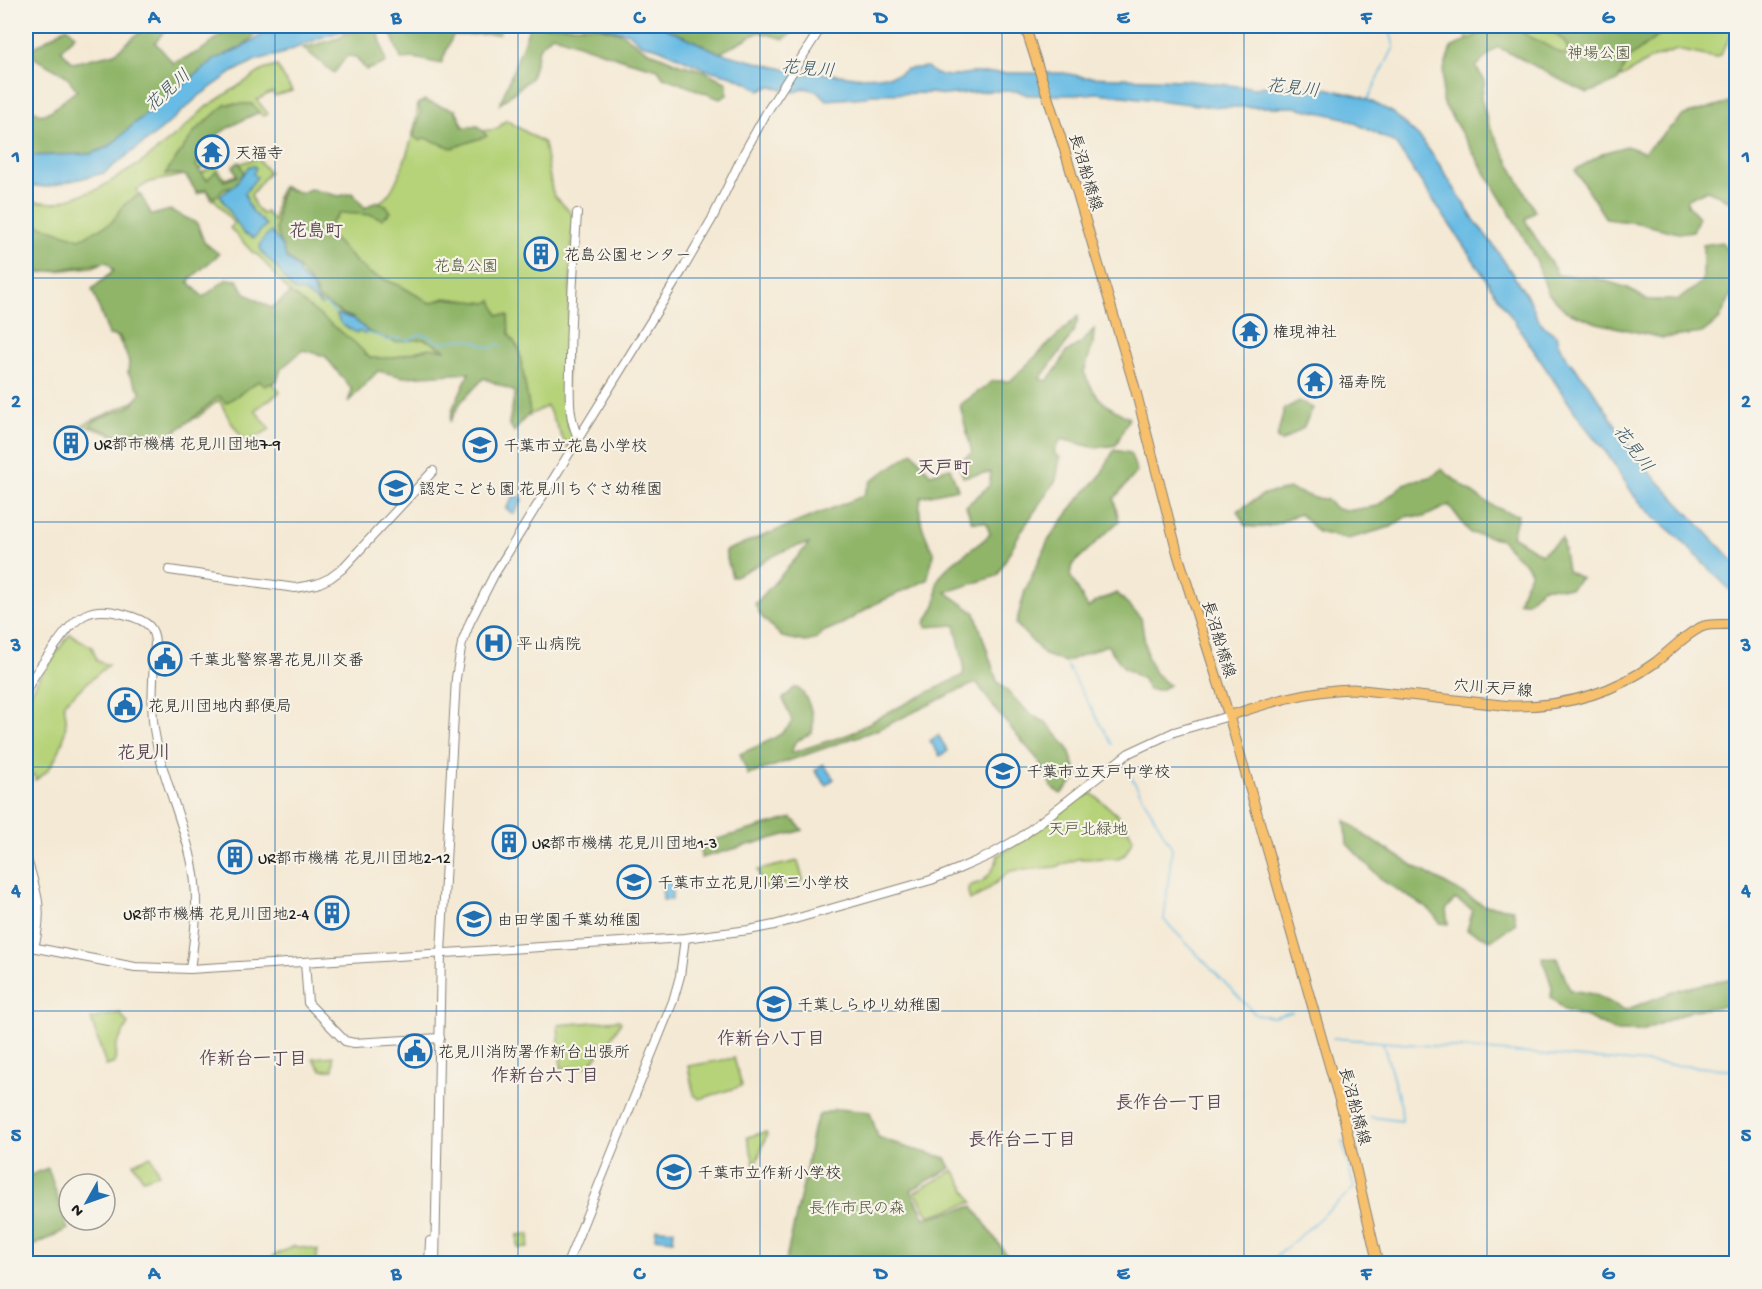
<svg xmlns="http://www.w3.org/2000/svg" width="1762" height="1289" font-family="'Gochi Hand','Klee One',sans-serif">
<rect width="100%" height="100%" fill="#f7f3e8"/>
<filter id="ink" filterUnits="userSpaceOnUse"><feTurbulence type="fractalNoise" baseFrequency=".0167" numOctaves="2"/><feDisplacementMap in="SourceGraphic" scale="12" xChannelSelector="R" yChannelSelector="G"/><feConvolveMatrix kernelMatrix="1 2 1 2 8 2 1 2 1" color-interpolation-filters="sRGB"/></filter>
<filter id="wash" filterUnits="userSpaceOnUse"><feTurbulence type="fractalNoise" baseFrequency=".008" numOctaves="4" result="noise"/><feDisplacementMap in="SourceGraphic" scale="24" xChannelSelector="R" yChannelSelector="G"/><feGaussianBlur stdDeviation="1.35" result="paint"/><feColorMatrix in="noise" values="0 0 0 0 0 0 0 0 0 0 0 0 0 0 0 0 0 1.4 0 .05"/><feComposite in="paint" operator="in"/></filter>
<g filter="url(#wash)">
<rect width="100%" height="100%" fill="#f4e9d4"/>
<g fill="#b6d379" stroke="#69784a" stroke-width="1.5">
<path d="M1463 26H1736L1720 55 1716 58 1677 50 1651 59 1622 77 1597 79 1520 36 1470 49Z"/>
<path d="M277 66 292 91 275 96 272 92 257 100 268 114 263 116 246 104C218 108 209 121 197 145L211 165 184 175 150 182 136 190 186 295 196 310 236 287 261 314 286 313 293 307C299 330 332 336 349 350 355 355 360 363 364 368L353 389 325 355 305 345 268 377 280 392 255 410 270 429 246 443 231 422 219 400 198 417 138 443 82 425 133 402 146 391 104 312 94 288 114 270 107 261 93 267 26 274V201L56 203 98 189 141 163 181 131 206 107 263 70Z"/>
<path d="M425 100 433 107 456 110 464 127 481 131 497 129 506 120 544 143 552 190 554 195 573 215 566 391 568 427 573 436 567 447 547 406 528 416 521 388 477 369 385 371 296 300 259 256 253 253 230 228 234 224 215 200H212L207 190 197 194 189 179 216 166 225 179 242 173 239 164 257 158 269 172 251 195 255 206 262 214 266 212 274 221 277 197 283 186 303 195 362 212C370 207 380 203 386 197 399 184 420 120 417 104Z"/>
<path d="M70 634 92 647 97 661 108 665 64 703C64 709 67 716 66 722 65 742 54 771 35 780V775L26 777V703L42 672Z"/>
<path d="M1090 792C1108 807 1124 817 1133 839L1125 855 1118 858 1077 859 1056 867 1010 871 983 893 970 900C964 880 972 888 984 880 990 875 995 865 998 858L997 856 1023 840 1081 797 1084 798Z"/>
<path d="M798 861 803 880 801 881 762 888 758 870Z"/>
<path d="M120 1013 128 1024 116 1046 115 1063 106 1066 91 1019Z"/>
<path d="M619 1020 621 1022 610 1040 589 1066 561 1068 558 1025Z"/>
<path d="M333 1056V1070H321L313 1058Z"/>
<path d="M734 1058 742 1086 700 1099 694 1095 688 1066Z"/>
<path d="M766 1132 767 1134 755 1166 747 1137Z"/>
<path d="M151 1156 159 1174 143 1179 133 1163Z"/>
<path d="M954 1170 973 1202 929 1216 915 1192Z"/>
<path d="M530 1234 528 1248H518V1235Z"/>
<path d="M294 1246 318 1250 315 1263H295L274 1260 273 1256Z"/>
</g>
<g fill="#90b569" stroke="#566842" stroke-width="1.5">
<path d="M147 26H180L165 31 155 42 173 63C182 59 191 56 200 51 218 40 231 18 254 28V35L250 40 238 49 214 60 135 123 110 146 91 154 26 156V106L42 115 52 110 77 90 65 75 36 59 30 50 67 27 75 35 61 50 73 63 115 53Z"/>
<path d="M377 26 386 63 366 70 356 57 347 56 334 73 303 48 339 38 348 32Z"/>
<path d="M396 26H502L499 34 453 35 441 64 415 58 401 59 390 31Z"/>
<path d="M530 26H596L621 33 644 49 679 64 705 71 727 83V95L720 99 663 77 658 69 628 61 552 35 539 48 531 78 500 104Z"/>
<path d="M661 26H802L784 39 759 32 720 53Z"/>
<path d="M1545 26H1665L1663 32 1628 59 1618 81 1588 93C1556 79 1528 61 1497 47L1476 67 1485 81 1481 98 1489 125 1535 211 1525 220 1558 275 1599 279 1628 288 1647 300H1678L1703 281V245L1722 242 1734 262 1732 293 1719 320 1702 333 1663 338 1597 323 1566 311 1548 293 1537 263 1521 232 1442 101 1443 73 1451 48 1492 28 1518 30 1562 54 1569 53 1565 42Z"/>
<path d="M424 101 455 110 463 127 478 126 487 136 452 148 425 138 420 141 413 136 421 113 418 104Z"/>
<path d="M1733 101 1736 102V206L1719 195 1707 190 1688 199V205L1699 217 1693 231 1678 233 1638 223 1606 219 1575 170 1604 153 1626 146 1644 152 1684 115Z"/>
<path d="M226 104H252L259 112C228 128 211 131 196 166L207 180 216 171 224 181 237 176 233 166 239 162 244 172 237 186 224 189 214 198 206 189 197 192 186 176 178 174H165L195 131Z"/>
<path d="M284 188 302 193 310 189 339 196 352 193 365 208 376 201 386 205 391 212 382 219 372 215 341 213 331 222V236L358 264 371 274 401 286 430 303 445 298 487 303 492 300 498 315H508L509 334 519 349 530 412 514 432 509 423 515 392 484 378 461 402 450 422 453 408 469 373 404 377 378 371 348 402 352 390 325 356 303 350 281 369 277 381 265 386 259 381 226 403 219 396C200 412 170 442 144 442 131 441 104 430 90 426 100 412 120 415 133 404 136 401 139 396 141 392L128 373 129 362 120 337 109 335 92 289 114 271 107 262 26 275V221L80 239 111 223 125 204 140 194 152 215 170 210 197 223 204 242 219 254 188 281 203 297 227 279 237 280 246 294 271 308 291 293 354 342 370 358H392L429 348 446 350 424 339 395 342 369 332 353 318 341 313 320 300 312 285 298 267 286 257 276 230 279 198Z"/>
<path d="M1078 316C1079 332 1049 365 1040 379L1047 381 1060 364 1066 352 1081 343 1094 329 1093 343 1084 372C1096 400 1103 404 1129 418L1116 445 1096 448 1061 439 1054 452 1060 458 1056 480 1020 533 997 576 946 592 975 613 997 681 1031 715 1046 722 1068 748 1078 776 1061 794 1052 788 1039 761 997 712 977 683 957 691 879 729 748 775 740 754C756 746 784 738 792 721L783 699 794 688H798C810 699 815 718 812 733L795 742 791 753 850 734 885 714 963 675 964 665 955 625 926 627 925 623C928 617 934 609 936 602 938 594 935 585 939 578 952 558 974 551 990 534L986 522H972L966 506 989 486 991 472 963 477 958 462 972 453 960 405 993 381H1010Z"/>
<path d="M1299 401 1313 408 1303 428 1281 442 1277 438 1284 409Z"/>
<path d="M1114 450 1130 453 1137 472 1114 499 1119 521 1072 565 1070 575 1088 608 1095 602 1117 593 1141 618 1147 656 1155 673 1169 685 1160 690H1148L1143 679 1124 668 1107 645 1065 662 1045 655 1016 624 1025 591 1048 541 1075 503 1100 476Z"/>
<path d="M913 452 930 474 950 468 958 489 921 497C916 517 925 536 934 553L927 580 873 605 844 623 823 632 817 639 806 642 782 637 761 616 755 604 809 544C782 546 758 568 732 577L725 551 863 496 871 481Z"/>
<path d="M1441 469C1466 488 1488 508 1518 515L1512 536 1541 554 1562 538 1567 571 1581 578 1571 588 1543 587 1527 602H1518L1531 571C1524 559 1510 554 1501 539L1470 533 1449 505 1424 517 1407 516 1391 527 1348 539 1318 532 1300 514C1275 522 1274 530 1246 526L1237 511 1264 494 1290 489 1315 498 1326 499 1337 509 1352 510 1377 506 1404 484 1433 476Z"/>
<path d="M792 818 803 830 701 858 700 844Z"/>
<path d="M1345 820 1367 837 1414 866 1483 905 1513 909 1516 923 1491 940 1467 930 1473 910 1455 899 1446 910 1448 924 1440 923 1430 910 1383 881 1347 844Z"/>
<path d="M1542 957 1557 958 1570 990 1594 994 1625 1010 1680 989 1733 978 1736 973V1003L1734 1005 1693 1010 1642 1031H1615L1587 1017 1564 1010 1551 997 1552 987Z"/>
<path d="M836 1109 870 1112 878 1137 908 1148 946 1158 951 1168 911 1190 925 1218 973 1206 1012 1263H785L804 1181 813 1129 819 1115Z"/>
<path d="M48 1168 68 1229 26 1249V1177Z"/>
</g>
<g fill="#68bbe4" stroke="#426c80" stroke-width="1.5">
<path d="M293 26H360L325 36 281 54 256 60 233 72 199 96 161 130 104 173 46 187 26 185V156L91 154 110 146 135 123 214 60 238 49 267 32Z"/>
<path d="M597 26H661L720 53 804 74 822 73 855 77 889 76 899 74 907 69 927 67 935 74 949 76 972 73H1064L1084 77 1183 80 1256 88 1275 84 1325 88 1362 97 1392 112 1421 139 1439 164 1472 217 1494 246 1531 302 1537 318 1546 328 1556 335C1559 354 1577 369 1589 385 1608 411 1624 440 1643 465L1736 564V596L1680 539 1655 518 1635 497 1608 455 1581 421 1395 143 1345 118 1295 107H1214L1098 93 1072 95H1027L1018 91H991L945 95 931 93 870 94 866 97 827 100 819 92 805 88 795 92 770 86 760 91 748 83 732 76 705 69 658 48 641 44 629 33Z"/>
<path d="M249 166H254L256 168 253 174 257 177 245 193 248 204 253 212 266 225 254 238 243 233 220 196 234 186Z"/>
<path d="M271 232 282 245 286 258 297 267 300 275 312 286 317 299 322 306C316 301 309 294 303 292 297 290 299 293 294 290 286 284 283 275 277 268 265 255 249 247 271 232Z"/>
<path d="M336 314 354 319 368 332 365 334 358 331 357 333 341 324Z"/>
<path d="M515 494 523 499 514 514 506 509Z"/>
<path d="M938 735 948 751 940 756 930 741Z"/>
<path d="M823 764 834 779 826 785 815 771Z"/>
<path d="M672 881V900H663L662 882Z"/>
<path d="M656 1229 674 1230 673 1240 655 1238Z"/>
</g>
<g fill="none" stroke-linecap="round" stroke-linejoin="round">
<g stroke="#68bbe4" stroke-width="1.5">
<path d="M1368 99 1394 47 1389 26"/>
<path d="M322 304 327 305 336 314"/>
<path d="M367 333 383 337 387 341 396 338 407 341 420 334 430 336C439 348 451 339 463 339 473 338 482 346 492 348L498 344 502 347"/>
<path d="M1067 666 1112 744"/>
<path d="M1129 773 1172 848 1164 920 1256 1015 1273 1017 1292 1012"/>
<path d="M1333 1038 1736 1070"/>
<path d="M1371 1117 1402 1121 1401 1106 1383 1043"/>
<path d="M1268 1264 1354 1188 1342 1141 1344 1140"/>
</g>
</g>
</g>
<g filter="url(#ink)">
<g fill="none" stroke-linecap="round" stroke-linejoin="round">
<g stroke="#888278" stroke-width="10">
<g id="tertiary">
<path d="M577 213C574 264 570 314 570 365 570 391 567 414 578 437"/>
<path d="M169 570 295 588 317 584 330 578 342 569 433 471"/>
<path d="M26 691C33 676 43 662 53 649 77 615 89 602 133 617 147 622 154 627 155 642 154 668 151 695 153 721 158 767 179 810 190 854 200 893 196 930 190 969"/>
<path d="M26 856C37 893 44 908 34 948"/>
<path d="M26 946 135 967 190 969 685 938 749 930 774 925 931 880 958 869 988 856 1021 837 1129 753 1174 732 1229 716"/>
<path d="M305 962 308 1003 345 1041 354 1043 440 1038"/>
<path d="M429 1264 430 1241"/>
<path d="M435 1264 441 953 456 678 462 643 470 622 494 575 683 269 712 219 744 153 768 110 822 26"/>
<path d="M567 1264 673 1001 680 976 685 938"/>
</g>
</g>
<g stroke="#888278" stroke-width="11">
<g id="primary">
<path d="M1025 26 1064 148 1135 388 1178 555 1229 716 1342 1109 1378 1264"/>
<path d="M1229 716C1270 702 1309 690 1353 689L1511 706C1564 707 1614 693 1656 662 1669 652 1689 631 1704 626 1714 623 1726 626 1736 623"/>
</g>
</g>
<use href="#tertiary" stroke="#fff" stroke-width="8"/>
<use href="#primary" stroke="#f7c06c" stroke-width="9"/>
</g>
</g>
<path fill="none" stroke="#1f6fb2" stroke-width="1.5" stroke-opacity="0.55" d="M275 26V1264M518 26V1264M760 26V1264M1002 26V1264M1244 26V1264M1487 26V1264M26 278H1736M26 522H1736M26 767H1736M26 1011H1736"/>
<defs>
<g id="temple-ring" transform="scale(1.725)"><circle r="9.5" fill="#f7f3e8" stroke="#1f6fb2" stroke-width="1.5"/><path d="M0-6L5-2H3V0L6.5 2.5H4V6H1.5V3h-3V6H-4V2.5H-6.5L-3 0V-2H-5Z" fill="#1f6fb2"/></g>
<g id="building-ring" transform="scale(1.725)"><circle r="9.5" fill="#f7f3e8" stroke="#1f6fb2" stroke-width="1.5"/><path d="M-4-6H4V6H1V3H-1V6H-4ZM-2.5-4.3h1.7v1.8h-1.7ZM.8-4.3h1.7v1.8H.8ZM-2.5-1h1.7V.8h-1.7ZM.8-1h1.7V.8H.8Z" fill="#1f6fb2"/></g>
<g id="school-ring" transform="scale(1.725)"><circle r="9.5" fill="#f7f3e8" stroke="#1f6fb2" stroke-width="1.5"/><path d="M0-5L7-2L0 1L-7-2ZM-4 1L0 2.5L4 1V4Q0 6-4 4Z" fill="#1f6fb2"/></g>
<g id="hospital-ring" transform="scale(1.725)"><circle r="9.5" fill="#f7f3e8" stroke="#1f6fb2" stroke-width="1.5"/><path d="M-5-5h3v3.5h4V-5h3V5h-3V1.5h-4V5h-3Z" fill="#1f6fb2"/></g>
<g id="civic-ring" transform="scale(1.725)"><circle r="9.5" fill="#f7f3e8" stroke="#1f6fb2" stroke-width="1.5"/><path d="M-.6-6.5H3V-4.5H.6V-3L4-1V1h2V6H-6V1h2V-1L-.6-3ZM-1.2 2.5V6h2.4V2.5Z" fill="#1f6fb2"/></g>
</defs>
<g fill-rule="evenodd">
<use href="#temple-ring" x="212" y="152"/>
<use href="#building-ring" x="541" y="254"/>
<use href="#temple-ring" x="1250" y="331"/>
<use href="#temple-ring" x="1315" y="381"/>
<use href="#building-ring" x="71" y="443"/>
<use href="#school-ring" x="480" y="445"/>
<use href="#school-ring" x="396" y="488"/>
<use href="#hospital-ring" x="494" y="643"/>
<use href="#civic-ring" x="165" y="659"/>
<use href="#civic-ring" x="125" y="705"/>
<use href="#school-ring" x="1003" y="771"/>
<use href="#building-ring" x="509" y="842"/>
<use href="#building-ring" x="235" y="857"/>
<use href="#school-ring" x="634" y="882"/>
<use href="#building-ring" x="332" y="913"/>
<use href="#school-ring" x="474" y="919"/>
<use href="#school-ring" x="774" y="1004"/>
<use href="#civic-ring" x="415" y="1051"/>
<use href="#school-ring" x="674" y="1172"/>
</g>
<g text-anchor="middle" stroke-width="4.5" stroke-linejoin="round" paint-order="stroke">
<g font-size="16" fill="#4a5338" stroke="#f7f3e8">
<text x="1599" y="58">神場公園</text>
<text x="466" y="271">花島公園</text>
<text x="1088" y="834">天戸北緑地</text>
<text x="857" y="1213">長作市民の森</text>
</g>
<g font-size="16" fill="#1c1c1c" stroke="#f7f3e8" text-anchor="start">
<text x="235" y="158">天福寺</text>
<text x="564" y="260">花島公園センター</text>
<text x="1273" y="337">権現神社</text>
<text x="1338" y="387">福寿院</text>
<text x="94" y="449">UR都市機構 花見川団地7-9</text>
<text x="503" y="451">千葉市立花島小学校</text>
<text x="419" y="494">認定こども園 花見川ちぐさ幼稚園</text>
<text x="517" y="649">平山病院</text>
<text x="188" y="665">千葉北警察署花見川交番</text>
<text x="148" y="711">花見川団地内郵便局</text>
<text x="1026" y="777">千葉市立天戸中学校</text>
<text x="532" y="848">UR都市機構 花見川団地1-3</text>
<text x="258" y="863">UR都市機構 花見川団地2-12</text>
<text x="657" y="888">千葉市立花見川第三小学校</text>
<text x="309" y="919" text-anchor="end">UR都市機構 花見川団地2-4</text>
<text x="497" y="925">由田学園千葉幼稚園</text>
<text x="797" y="1010">千葉しらゆり幼稚園</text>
<text x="438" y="1057">花見川消防署作新台出張所</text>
<text x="697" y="1178">千葉市立作新小学校</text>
</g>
<g font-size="16" fill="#1c1c1c" stroke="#f7f3e8">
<text transform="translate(1087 172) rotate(73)" y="6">長沼船橋線</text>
<text transform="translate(1220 639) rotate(73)" y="6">長沼船橋線</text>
<text transform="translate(1493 687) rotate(4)" y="6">穴川天戸線</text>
<text transform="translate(1356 1106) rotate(75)" y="6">長沼船橋線</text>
</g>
<g font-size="18" font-style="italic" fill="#375462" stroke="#f7f3e8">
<text transform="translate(808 68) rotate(5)" y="6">花見川</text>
<text transform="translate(1293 87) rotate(7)" y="6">花見川</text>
<text transform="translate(167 90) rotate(-42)" y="6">花見川</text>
<text transform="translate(1634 448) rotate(53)" y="6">花見川</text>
</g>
<g font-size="18" font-weight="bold" fill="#5c4754" stroke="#f7f3e8">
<text x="316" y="236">花島町</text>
<text x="944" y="473">天戸町</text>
<text x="144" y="758">花見川</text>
<text x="771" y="1044">作新台八丁目</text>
<text x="253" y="1064">作新台一丁目</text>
<text x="545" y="1081">作新台六丁目</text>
<text x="1169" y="1108">長作台一丁目</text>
<text x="1022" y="1145">長作台二丁目</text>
</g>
</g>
<rect width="1762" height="1289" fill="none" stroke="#f7f3e8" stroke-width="66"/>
<g transform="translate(87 1202) rotate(230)"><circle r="28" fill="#f7f3e8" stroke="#9f9d96" stroke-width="1.5"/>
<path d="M0-4.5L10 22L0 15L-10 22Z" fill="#1f6fb2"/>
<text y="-9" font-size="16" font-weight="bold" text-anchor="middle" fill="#1c1c1c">N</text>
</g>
<rect x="33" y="33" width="1696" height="1223" fill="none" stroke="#1f6fb2" stroke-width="2"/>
<g font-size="20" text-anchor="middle" font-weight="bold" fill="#1f6fb2">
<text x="154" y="23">A</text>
<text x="396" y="23">B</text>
<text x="639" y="23">C</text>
<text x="881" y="23">D</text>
<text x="1123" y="23">E</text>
<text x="1366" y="23">F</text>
<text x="1608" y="23">G</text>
<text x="16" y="162">1</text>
<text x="1746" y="162">1</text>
<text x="16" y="407">2</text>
<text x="1746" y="407">2</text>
<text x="16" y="651">3</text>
<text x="1746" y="651">3</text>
<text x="16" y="896">4</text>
<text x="1746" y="896">4</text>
<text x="16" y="1141">5</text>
<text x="1746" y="1141">5</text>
<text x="154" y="1279">A</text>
<text x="396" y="1279">B</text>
<text x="639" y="1279">C</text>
<text x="881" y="1279">D</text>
<text x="1123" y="1279">E</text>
<text x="1366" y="1279">F</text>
<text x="1608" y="1279">G</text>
</g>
</svg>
